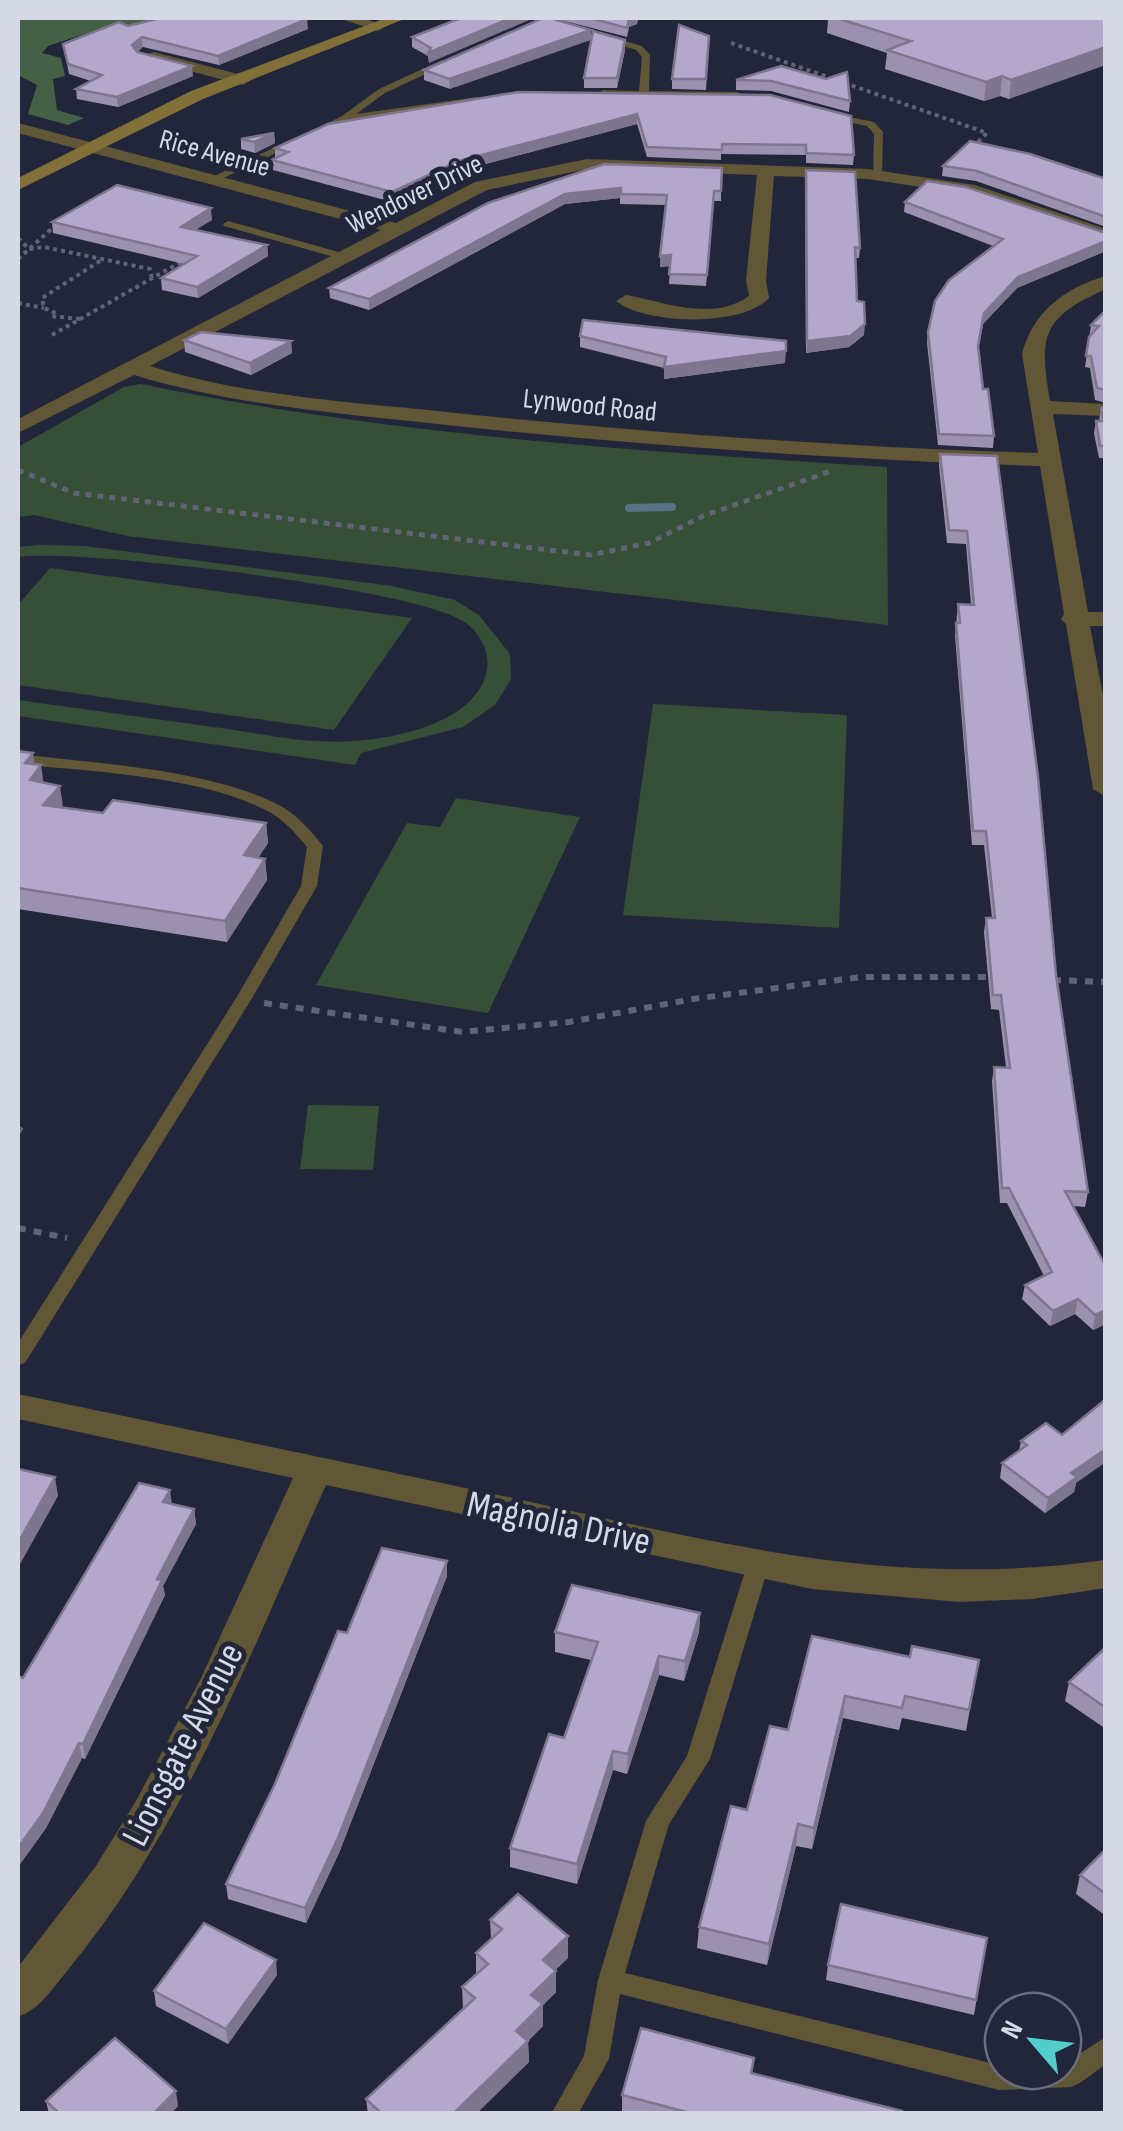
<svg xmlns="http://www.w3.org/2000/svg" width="1123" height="2131" font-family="'Sofia Sans Condensed',sans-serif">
<rect width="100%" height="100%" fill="#21263a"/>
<g fill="#364f37">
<path d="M141 384C386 435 638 451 887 467L888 625 127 536 34 515 18 517V447L124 387Z"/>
<path d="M40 545 85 546 392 586 455 600 479 615 510 654 511 679 495 705 463 727 361 753 355 765 18 716V700C85 709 153 719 221 728 268 735 317 746 365 740 401 736 451 725 475 695 495 671 490 642 466 623 423 589 78 548 18 557V547Z"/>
<path d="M50 568 412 618 334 730 18 685V605Z"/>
<path d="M653 704 847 715 839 928 623 915Z"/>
<path d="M456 798 580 817 488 1013 316 985 407 823 440 827Z"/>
<path d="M308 1105 379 1106 373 1170 300 1169Z"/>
</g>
<path fill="#446045" d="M18 18H148L149 26 115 24 48 46 42 53 61 58 65 76 53 79 57 110 84 118 68 125 28 114 37 85 18 75Z"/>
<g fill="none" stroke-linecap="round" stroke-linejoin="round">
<path stroke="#587385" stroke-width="8" d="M629 508 672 507"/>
<g stroke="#606476" stroke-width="4" stroke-dasharray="4 4" stroke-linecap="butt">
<path d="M731 43 987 133 971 149"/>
<path d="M18 238 29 249 44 247 150 269 152 279"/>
<path d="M18 259 57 224"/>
<path d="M18 303 44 308"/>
<path d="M80 319 51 316 54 312 44 308 42 298 103 259"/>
<path d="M52 335 186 259"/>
</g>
<path stroke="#606476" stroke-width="5" stroke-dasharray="6 6" stroke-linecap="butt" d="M18 470 74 493 591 555 649 543 703 516 831 471"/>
<g stroke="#606476" stroke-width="6" stroke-dasharray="8 8" stroke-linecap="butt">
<path d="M1053 980 1106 982"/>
<path d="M264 1003 462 1032 569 1022 693 999 861 977H996"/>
<path d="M18 1132 21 1127"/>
<path d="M18 1228 67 1238"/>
</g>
<g fill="#615635" fill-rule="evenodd">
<path d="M604 35 642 46 650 55 649 91 737 92 742 95 737 98 600 95 598 93 603 90 639 91 642 57 636 50 601 40V36Z"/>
<path d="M442 60 447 63 445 65 385 93 356 114 477 97 482 100 480 102 346 122 317 134 312 131 342 116 379 89Z"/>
<path d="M830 113 874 122 883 132 882 177 873 175 874 134 867 126 827 118 825 116Z"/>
<path d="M290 140 299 142 215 182 206 180Z"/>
<path d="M228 221 349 255 350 257 345 260 224 226 223 224Z"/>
<path d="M18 754C94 763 219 770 284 808 299 817 312 832 323 846L317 886 251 1000 25 1363 18 1365V1343L235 1000 301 886 307 847C297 835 287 823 274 815 210 776 93 772 18 764Z"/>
<path d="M758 1557 766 1559 769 1565 710 1759 669 1824 625 1973 1003 2066V2071H1063V2064L1106 2037V2064L1080 2083 1071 2087 999 2090 620 1994 609 2059 578 2114H551L584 2056 598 1980 646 1821 687 1756 747 1565 750 1559Z"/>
</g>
<g fill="#615635" fill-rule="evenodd">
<path d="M338 18H363L386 26 378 31Z"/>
<path d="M154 52 249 77 251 80 243 85 148 60V54Z"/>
<path d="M18 123 396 223 475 182 587 159 868 169 975 185 1106 229V240L966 194 868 179 774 176 766 280 769 298C742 328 644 324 616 301L626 295C664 302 714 322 749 296L746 280 757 175 587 169 487 190 150 366C249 397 354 402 456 413 650 433 844 447 1038 453L1022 354C1033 312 1064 288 1106 276V289C1041 318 1039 336 1050 401L1106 404V416L1053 414 1088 612H1106V626H1090L1106 712V797L1093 789 1066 624 1061 619 1064 614 1040 466C845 460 651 446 456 426 348 414 239 407 134 375L18 433V419L381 230 18 133Z"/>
<path d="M18 1394C186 1429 354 1464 522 1500 727 1545 893 1589 1106 1560V1588L1032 1599 959 1602 812 1589 326 1485C251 1651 184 1830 67 1971 52 1989 40 2009 18 2017V1967L96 1866 136 1801 201 1678 293 1478 18 1419Z"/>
</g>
<path fill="#817038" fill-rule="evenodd" d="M386 18H407L203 99 18 190V178L191 91Z"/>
</g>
<g fill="#9b90af">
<path d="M461 18 429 63 428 56 412 47V37Z"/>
<path d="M543 18 450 89 424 80V70Z"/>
<path d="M553 18H638L637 24 629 27 627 37Z"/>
<path d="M826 18H1106L1009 99 1000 96 984 101 885 69 887 53 827 33 828 20 826 19Z"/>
<path d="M128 26 308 29 219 65 143 47 137 52 193 76 118 107 77 99 76 89 91 81 69 74 63 44Z"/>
<path d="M709 36 706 90 672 89V79Z"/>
<path d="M625 50 617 88H584V78Z"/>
<path d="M826 79 850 101 849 112 771 91 736 90V80Z"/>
<path d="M518 92 854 155 853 165 806 163V155L721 154V160L647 157 637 124 459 171 392 202 273 170 272 160 275 158V148Z"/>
<path d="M274 133 275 143 255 153 241 149V139Z"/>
<path d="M604 164 721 191V201H714L706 286 669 284 670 266 660 267 666 205 620 204V198L565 204 369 310 330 298 329 288Z"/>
<path d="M943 166 1106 179V227L976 181 942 176Z"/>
<path d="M805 181 860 248 859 258H855L857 301 864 335 849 347 806 353Z"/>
<path d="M905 202 1106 233V251L1017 288 983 324 978 349 983 389 994 436 993 448 938 445 927 343 928 332 993 246 904 212Z"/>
<path d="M212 220 195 230 267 245 268 256 198 298 162 290 161 278 184 264 53 233 52 222Z"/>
<path d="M1106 310V403L1095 400 1090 368 1085 367 1091 325Z"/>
<path d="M580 336 785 363 664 379V368L580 347Z"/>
<path d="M184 340 291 341 292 353 251 375 185 352Z"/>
<path d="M1106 407V468L1104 458H1099L1094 433 1096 421H1099L1101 408Z"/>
<path d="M940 454 997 456 1056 975 1088 1192 1085 1207 1073 1206 1106 1267V1324L1093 1330 1075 1314 1050 1326 1022 1299 1025 1285 1044 1276 1007 1203H1000L992 1081 994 1067H1006L999 1010 991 1009 984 932 986 918H992L984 845H972L955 636 958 604 971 605 966 544 947 543 939 466Z"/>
<path d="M18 751 35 765 43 783 62 808 103 813 266 823 268 843 258 858 265 859 267 880 227 942 18 909Z"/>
<path d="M1021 1441 1076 1483 1074 1492 1045 1513 1000 1478 1002 1463 1019 1451Z"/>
<path d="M172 1504 194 1509 196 1524 163 1586 165 1595 85 1759 82 1758 46 1828 18 1867V1676L23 1678Z"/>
<path d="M447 1576 339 1853 306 1923 228 1899 226 1884 274 1786 347 1633Z"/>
<path d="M700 1613 699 1632 684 1681 659 1675 627 1774 613 1770 577 1884 510 1867V1848L564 1738 591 1660 555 1652V1632Z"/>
<path d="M1106 1647V1729L1065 1701 1069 1682Z"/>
<path d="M910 1657 979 1660 966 1731 902 1718 899 1730 843 1718 812 1849 796 1846 767 1965 697 1948 699 1927 747 1810 788 1730Z"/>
<path d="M1106 1849V1916L1076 1894 1080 1875Z"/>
<path d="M490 1920 568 1958 555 1970 556 1992 543 2005V2026L528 2041 529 2062 476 2114H368L366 2099 463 2009 462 1987 476 1974V1953L491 1939Z"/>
<path d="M987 1938 974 2015 826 1980 828 1965Z"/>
<path d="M277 1975 228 2044 156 2006 154 1991Z"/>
<path d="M753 2073 902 2114H622V2095Z"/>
<path d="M46 2101 178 2106 170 2114H49Z"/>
</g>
<g fill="#7e758f">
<path d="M511 18H534L429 63 428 53Z"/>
<path d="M629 18H638L637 24 629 27 627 37Z"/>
<path d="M307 19 308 29 219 65 218 56Z"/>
<path d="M591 30V40L450 89 449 79Z"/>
<path d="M142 37 143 47 133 54 132 45Z"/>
<path d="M625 40V50L617 88V78Z"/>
<path d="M1106 47V65L1009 99 1011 80Z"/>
<path d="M192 66 193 76 118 107 117 97Z"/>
<path d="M1002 76 1000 96 984 101 986 82Z"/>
<path d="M637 114V124L459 171 392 202V192L459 161Z"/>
<path d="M274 133 275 143 255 153 254 142Z"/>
<path d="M621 188 620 198 565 204 369 310V299L565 194Z"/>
<path d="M211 208 212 220 182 238 181 227Z"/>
<path d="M1106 241V251L1017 288 983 324 977 358 984 313 1018 277Z"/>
<path d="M267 245 268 256 198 298 197 287Z"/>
<path d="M671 255V266L660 267V256Z"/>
<path d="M865 324 864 335 849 347 806 353 807 341Z"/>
<path d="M291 341 292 353 251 375 250 363Z"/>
<path d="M786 351 785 363 664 379V367Z"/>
<path d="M33 753 36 772 41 765 44 786 33 800 25 763Z"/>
<path d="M60 786 63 807 46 826 43 805Z"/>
<path d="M266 823 268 843 245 876 244 855Z"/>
<path d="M265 859 267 880 227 942 225 921Z"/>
<path d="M1078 1299 1075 1314 1050 1326 1053 1311Z"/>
<path d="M1106 1310V1324L1093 1330 1095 1315Z"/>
<path d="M1106 1449V1462L1076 1483 1074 1492 1045 1513 1048 1498 1071 1473Z"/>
<path d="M55 1477 58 1496 19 1566 18 1543Z"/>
<path d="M170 1490 172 1505 163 1502Z"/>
<path d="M194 1509 196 1524 163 1586 165 1595 85 1759 83 1744 157 1579Z"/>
<path d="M447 1561V1576L339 1853 306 1923 305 1908Z"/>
<path d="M700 1613 699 1632 684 1681 685 1661Z"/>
<path d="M659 1656V1675L627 1774 628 1754Z"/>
<path d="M845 1696 843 1718 812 1849 814 1828Z"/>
<path d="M79 1743 82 1758 46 1828 18 1867V1848Z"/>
<path d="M613 1751V1770L577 1884V1864Z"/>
<path d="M798 1824 796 1846 767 1965 769 1944Z"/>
<path d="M568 1936V1958L543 1982V1960Z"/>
<path d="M276 1960 277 1975 228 2044 226 2029Z"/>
<path d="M556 1971V1992L543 2005V2026L516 2052V2031L531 1995Z"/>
<path d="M528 2041 529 2062 476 2114H453Z"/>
<path d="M176 2091 178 2106 170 2114H153Z"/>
</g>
<g fill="#b4a7cc" stroke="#7e758f" stroke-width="2.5">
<path d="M160 18H301L307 19 218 56 142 37 132 45 137 52 192 66 117 97 76 89 102 75 68 64 63 44 119 22 128 26Z"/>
<path d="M461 18H511L428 53 431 48 412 37Z"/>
<path d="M543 18H550L591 30 449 79 424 70Z"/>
<path d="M590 18H629L627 28Z"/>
<path d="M836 18H1106V47L1011 80 1002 76 986 82 887 50 911 41Z"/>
<path d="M679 25 709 36 706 79H672Z"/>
<path d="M593 31 625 40 617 78H584Z"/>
<path d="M781 66 826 79 847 72 850 101 771 81 736 80Z"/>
<path d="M518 92 770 95 851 116 854 155 806 153V145L722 144V150L647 147 637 114 459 161 392 192 272 160 288 152 275 148 328 124Z"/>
<path d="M274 133 254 142 241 139Z"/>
<path d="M970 141 1030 154 1106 179V217L977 171 943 166Z"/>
<path d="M604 164 722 168 721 191H714L707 275 669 274 671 255 660 256 667 195 621 194V188L565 194 369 299 329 288 488 203Z"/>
<path d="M806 170 855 172 860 248 855 247 857 301 864 302 865 324 850 336 807 341Z"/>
<path d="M927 181 966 187 1106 233V241L1018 277 984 313 978 346 983 389H988L994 436 939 434 928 332 935 301 949 280 1003 239 905 202Z"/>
<path d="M117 185 211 208 181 227 267 245 197 287 161 278 197 256 52 222Z"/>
<path d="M1106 310V390L1097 388 1091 356H1086L1089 337 1099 326 1091 325Z"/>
<path d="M583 320 786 341V351L664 367 666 357 580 336Z"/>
<path d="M201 332 291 341 250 363 184 340Z"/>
<path d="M1106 407V448L1105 446H1100L1096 421H1103L1101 408Z"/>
<path d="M940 454 997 456 1038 777 1056 975 1088 1192 1065 1191 1106 1267V1310L1095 1315 1078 1299 1053 1311 1025 1285 1052 1272 1009 1188H1002L994 1067 1010 1068 1001 995H993L986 918H995L986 831H973L956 623H960L958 604 974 605 967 531 949 530Z"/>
<path d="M18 751 33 753 25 763 41 765 30 780 60 786 43 805 103 813 113 800 266 823 244 855 265 859 225 921 18 888Z"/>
<path d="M1106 1399V1449L1071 1473 1077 1477 1048 1498 1002 1463 1027 1445 1021 1441 1046 1423 1062 1435Z"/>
<path d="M18 1469 55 1477 18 1543Z"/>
<path d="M139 1483 170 1490 163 1502 194 1509 157 1579 162 1580 83 1744 79 1743 43 1813 18 1848V1676L23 1678Z"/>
<path d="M382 1548 447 1561 338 1838 305 1908 226 1884 274 1786 338 1631 347 1633Z"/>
<path d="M572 1585 700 1613 685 1661 659 1656 628 1754 613 1751 577 1864 510 1848 549 1734 564 1738 598 1642 555 1632Z"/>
<path d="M812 1636 910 1657 912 1646 979 1660 969 1710 905 1696 902 1708 845 1696 814 1828 798 1824 769 1944 699 1927 731 1806 747 1810 770 1726 788 1730Z"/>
<path d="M1106 1647V1708L1069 1682Z"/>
<path d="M1106 1849V1894L1080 1875Z"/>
<path d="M518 1894 568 1936 543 1960 556 1971 531 1995 543 2004 516 2031 528 2041 453 2114H382L366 2099 475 1998 462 1987 488 1964 476 1953 502 1929 490 1920Z"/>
<path d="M841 1904 987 1938 976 2000 828 1965Z"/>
<path d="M204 1923 276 1960 226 2029 154 1991Z"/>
<path d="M641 2028 754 2058 751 2073 902 2111V2114H694L622 2095Z"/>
<path d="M115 2038 176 2091 153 2114H60L46 2101Z"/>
</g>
<g text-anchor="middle" stroke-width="10" stroke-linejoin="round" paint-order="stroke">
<g font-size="28" fill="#d5d9e6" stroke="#21263a">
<text transform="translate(215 152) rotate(15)" y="10">Rice Avenue</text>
<text transform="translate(414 193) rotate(-26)" y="10">Wendover Drive</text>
<text transform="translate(590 404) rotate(6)" y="10">Lynwood Road</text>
</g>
<g font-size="38" fill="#d5d9e6" stroke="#21263a">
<text transform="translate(559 1522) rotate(12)" y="13">Magnolia Drive</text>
<text transform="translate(182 1744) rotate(-63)" y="13">Lionsgate Avenue</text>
</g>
</g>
<rect width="1123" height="2131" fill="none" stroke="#d5d9e6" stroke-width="40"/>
<g transform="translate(1033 2041) rotate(298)"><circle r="48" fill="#21263a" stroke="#696e7f" stroke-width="2.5"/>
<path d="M0-8L18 38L0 25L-18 38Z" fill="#52cdcc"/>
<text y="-15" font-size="28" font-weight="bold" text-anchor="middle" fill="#d5d9e6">N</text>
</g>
</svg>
